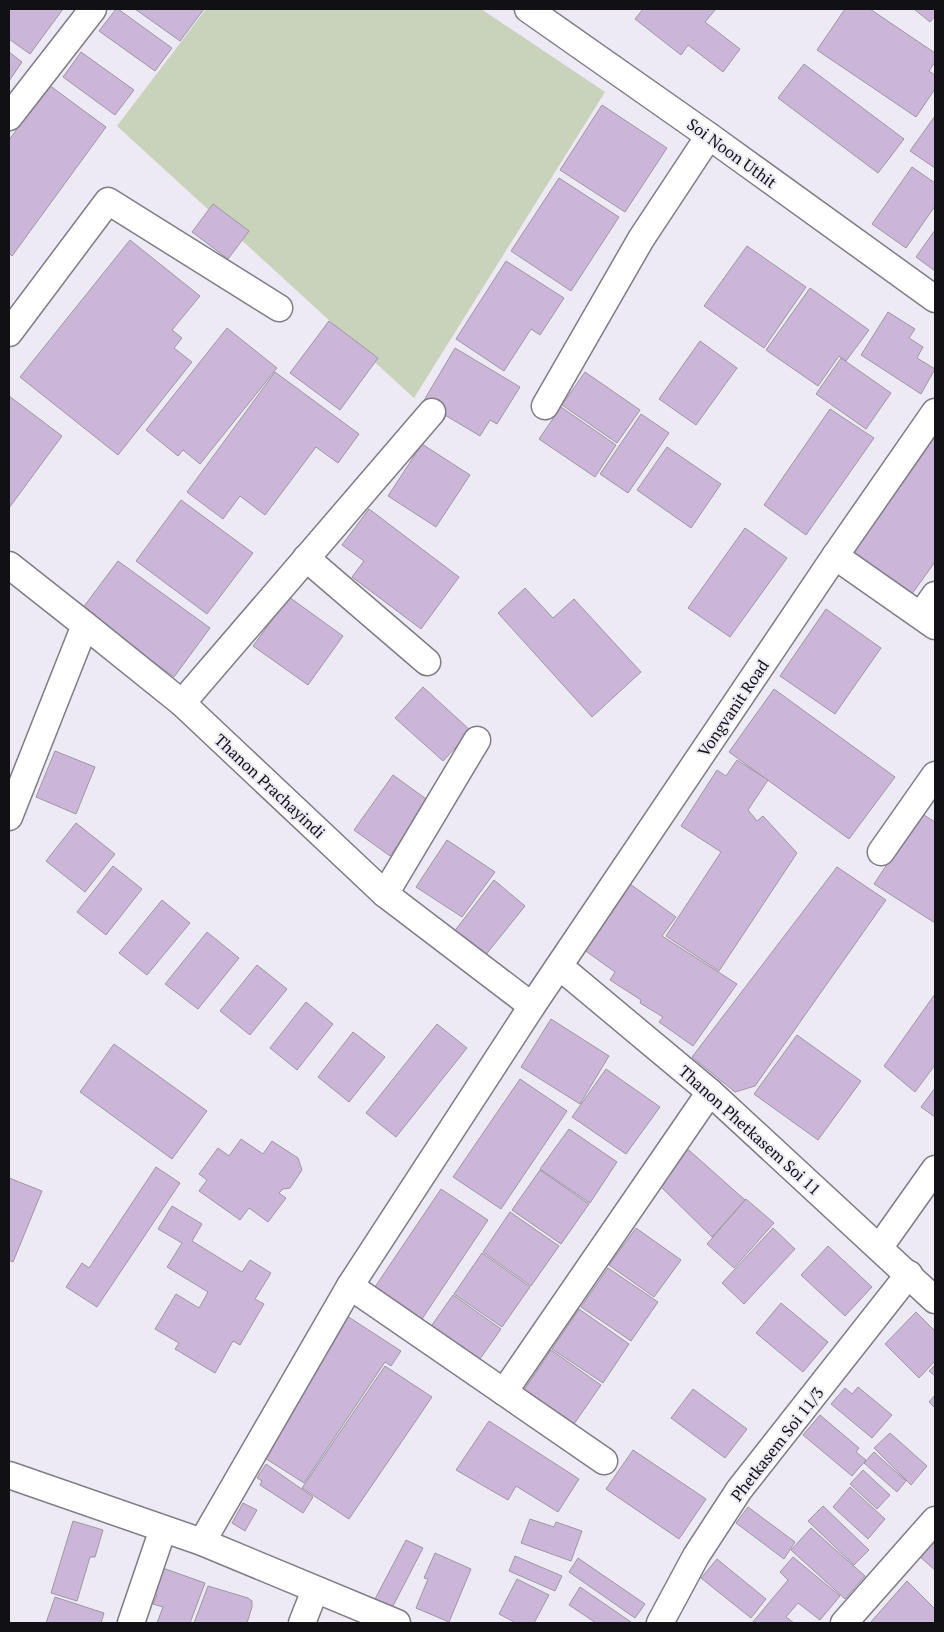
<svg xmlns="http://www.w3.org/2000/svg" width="944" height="1632" font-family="'PT Serif',serif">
<rect width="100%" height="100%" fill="#edeaf5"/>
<path fill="#c9d2ba" d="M206 9H481L605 92 414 398 117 126Z"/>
<g fill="#cbb5d8" stroke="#9e98a1">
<path d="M9 9H63L30 54 9 39Z"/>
<path d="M116 9H118L172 48 155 71 99 31Z"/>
<path d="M135 9H204L180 41Z"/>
<path d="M643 9H716L705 22 740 49 723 72 688 45 681 55 635 19Z"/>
<path d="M845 9H870L935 53V62L929 71 935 75V89L916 117 817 50Z"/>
<path d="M914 9H935V16L930 22Z"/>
<path d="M9 52 22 62 9 81Z"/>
<path d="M81 52 134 90 115 115 63 77Z"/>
<path d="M804 64 904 139 878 173 778 98Z"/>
<path d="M49 85 106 127 12 256 9 253V140Z"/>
<path d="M602 105 667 148 625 212 560 170Z"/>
<path d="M935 116V168L910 151Z"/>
<path d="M912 167 935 183V206L906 248 872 224Z"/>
<path d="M559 178 619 217 571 291 511 251Z"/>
<path d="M213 204 249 231 228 259 192 232Z"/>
<path d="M935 230V271L916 257Z"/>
<path d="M130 240 200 296 172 330 182 338 174 348 192 362 118 455 20 377Z"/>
<path d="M747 246 806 287 764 348 704 306Z"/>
<path d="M506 261 564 298 540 335 531 329 504 371 456 339Z"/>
<path d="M810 288 869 330 846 361 839 356 818 386 766 350Z"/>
<path d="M888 312 915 329 909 338 923 347 917 358 935 369 921 394 861 355Z"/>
<path d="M329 321 378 358 340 410 290 373Z"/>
<path d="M227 328 277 368 200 464 183 450 178 456 146 430Z"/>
<path d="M700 341 737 368 696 425 659 399Z"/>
<path d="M455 348 520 387 497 424 490 420 480 436 423 402Z"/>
<path d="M841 358 891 393 866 429 816 394Z"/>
<path d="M275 372 359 434 338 463 316 447 265 515 240 496 223 519 187 492Z"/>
<path d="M585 372 640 410 617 443 562 405Z"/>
<path d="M9 396 62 436 9 508Z"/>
<path d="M561 407 616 445 595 477 539 439Z"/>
<path d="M830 409 874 438 806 535 764 505Z"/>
<path d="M641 414 669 433 628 493 600 474Z"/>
<path d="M935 427V562L909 598 845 554Z"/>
<path d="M422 444 470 475 436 527 388 496Z"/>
<path d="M667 447 721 484 691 528 637 490Z"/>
<path d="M181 500 253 553 207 614 136 561Z"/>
<path d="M369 509 459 577 421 629 352 577 364 561 342 545Z"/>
<path d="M745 528 787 558 730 637 688 608Z"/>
<path d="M118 561 210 628 174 677 82 609Z"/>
<path d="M525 588 553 618 574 599 641 672 592 717 498 613Z"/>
<path d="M289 597 343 636 308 685 253 646Z"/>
<path d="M826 609 881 648 835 714 780 676Z"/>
<path d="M423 687 471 731 443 761 395 718Z"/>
<path d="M774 689 895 777 849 839 729 752Z"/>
<path d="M55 751 95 767 76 814 36 797Z"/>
<path d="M737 760 768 780 748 810 757 821 763 816 797 853 719 971 666 936 721 852 681 826 717 770 726 776Z"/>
<path d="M393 775 429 801 390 856 354 830Z"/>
<path d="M921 813 935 822V923L874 884Z"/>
<path d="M76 823 115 854 85 892 46 861Z"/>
<path d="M447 840 495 872 462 917 416 887Z"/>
<path d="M113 866 142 889 106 935 77 912Z"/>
<path d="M837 867 886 900 755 1086 735 1092 692 1057Z"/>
<path d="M494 880 525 906 484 957 453 933Z"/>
<path d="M630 884 676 917 662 936 737 984 693 1046 659 1022 663 1017 640 1003 641 1000 610 980 615 972 583 949Z"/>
<path d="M162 900 190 923 147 975 119 953Z"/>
<path d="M207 932 239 958 198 1009 165 984Z"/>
<path d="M257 965 287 989 250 1035 220 1011Z"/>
<path d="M935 994V1065L915 1092 884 1066Z"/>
<path d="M306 1002 333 1024 297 1070 270 1048Z"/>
<path d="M551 1019 609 1056 580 1104 521 1067Z"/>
<path d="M437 1024 467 1048 396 1137 366 1113Z"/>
<path d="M353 1032 385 1057 349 1102 318 1077Z"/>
<path d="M797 1035 861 1081 818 1140 754 1094Z"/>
<path d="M114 1044 207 1111 172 1159 80 1092Z"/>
<path d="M606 1069 660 1107 626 1154 572 1117Z"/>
<path d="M520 1079 567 1111 501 1209 453 1177Z"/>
<path d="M935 1088V1117L921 1107Z"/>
<path d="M569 1129 617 1162 590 1203 540 1169Z"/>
<path d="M241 1139 263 1154 272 1141 298 1158 302 1170 290 1188 283 1189 279 1193 286 1198 268 1222 249 1208 240 1220 199 1191 207 1180 199 1174 218 1148 229 1156Z"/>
<path d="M682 1144 745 1200 712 1237 655 1181Z"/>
<path d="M156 1167 180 1183 97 1307 66 1287 82 1263 89 1268Z"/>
<path d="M540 1170 589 1204 561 1244 512 1210Z"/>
<path d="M9 1178 42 1191 13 1262 9 1260Z"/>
<path d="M441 1189 488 1220 422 1319 375 1287Z"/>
<path d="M746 1199 774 1223 734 1268 707 1244Z"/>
<path d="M172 1206 202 1224 192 1241 242 1272 250 1260 271 1273 255 1299 264 1304 240 1345 233 1341 215 1373 175 1349 179 1343 155 1329 176 1294 199 1308 208 1292 167 1267 182 1243 158 1229Z"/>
<path d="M510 1212 559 1246 531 1286 483 1252Z"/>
<path d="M636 1228 681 1260 654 1297 609 1265Z"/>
<path d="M773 1228 795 1249 744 1304 722 1283Z"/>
<path d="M828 1246 872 1287 845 1316 801 1275Z"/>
<path d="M482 1253 530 1287 502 1327 454 1294Z"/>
<path d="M608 1268 658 1302 631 1341 581 1307Z"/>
<path d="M453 1295 501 1329 473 1369 425 1335Z"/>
<path d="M781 1303 828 1342 803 1372 756 1333Z"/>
<path d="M579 1309 629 1344 603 1383 552 1349Z"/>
<path d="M916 1312 935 1331V1361L919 1378 885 1344Z"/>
<path d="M347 1316 401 1351 391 1366 385 1362 304 1483 260 1455Z"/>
<path d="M551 1350 601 1385 574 1424 524 1390Z"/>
<path d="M935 1365V1376L929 1371Z"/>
<path d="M385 1366 432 1397 349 1519 302 1488Z"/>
<path d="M858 1387 892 1415 872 1438 831 1404 845 1388 852 1394Z"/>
<path d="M693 1389 747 1429 725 1458 671 1418Z"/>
<path d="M935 1395V1408L929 1402Z"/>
<path d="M820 1415 859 1448 856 1452 866 1460 852 1476 803 1435Z"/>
<path d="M489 1421 579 1479 558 1512 516 1486 508 1500 456 1470Z"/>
<path d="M890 1433 927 1466 911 1485 874 1448Z"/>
<path d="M633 1450 706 1499 679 1539 606 1489Z"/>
<path d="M874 1452 906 1481 897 1492 864 1463Z"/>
<path d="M266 1464 313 1497 303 1513 260 1485 262 1481 257 1478Z"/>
<path d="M863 1470 890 1495 877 1509 850 1484Z"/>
<path d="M850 1487 885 1519 868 1539 833 1507Z"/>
<path d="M243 1503 257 1510 245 1531 232 1523Z"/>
<path d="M823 1506 869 1550 854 1565 808 1521Z"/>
<path d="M748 1507 795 1542 784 1559 736 1523Z"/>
<path d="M530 1519 554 1527 556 1522 582 1531 571 1561 521 1543Z"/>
<path d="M73 1521 103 1530 95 1557H90L77 1601 51 1593Z"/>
<path d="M811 1528 865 1576 845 1599 791 1550Z"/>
<path d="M935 1538V1570L919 1556Z"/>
<path d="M406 1540 423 1548 392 1608 375 1599Z"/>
<path d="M435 1553 471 1569 449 1622 416 1608 428 1579 424 1578Z"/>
<path d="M515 1556 562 1576 555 1591 509 1571Z"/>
<path d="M793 1557 840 1596 820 1620 798 1603 786 1617 794 1623H752L788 1580 780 1572Z"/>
<path d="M578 1558 645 1604 635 1618 569 1572Z"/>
<path d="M717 1559 766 1599 751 1618 701 1578Z"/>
<path d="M160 1567 205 1583 190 1623H157L163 1607 153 1604 157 1595 150 1593Z"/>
<path d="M517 1579 549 1595 534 1623H513L514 1622 499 1614Z"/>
<path d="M907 1581 935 1609V1623H870Z"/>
<path d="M208 1586 248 1598 252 1601V1607L247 1623H194Z"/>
<path d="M580 1587 631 1622 630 1623H596L569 1605Z"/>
<path d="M55 1597 104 1613 101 1623H46Z"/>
</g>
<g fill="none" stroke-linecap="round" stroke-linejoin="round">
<g stroke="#7f7c86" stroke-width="29">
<g id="minor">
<path d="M528 9 709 136 935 299"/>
<path d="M9 117 93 9"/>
<path d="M9 333 108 201 279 308"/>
<path d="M545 406 641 239 709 136"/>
<path d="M835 556 935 626"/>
<path d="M306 558 427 662"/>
<path d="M9 565 85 625 182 703 385 894 532 1006"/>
<path d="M921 615 935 595"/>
<path d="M182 703 432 412"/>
<path d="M9 817 85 625"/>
<path d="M881 852 935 775"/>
<path d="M385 894 477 740"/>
<path d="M559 966 710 1092 935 1300"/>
<path d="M879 1248 935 1169"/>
<path d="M350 1286 604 1461"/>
<path d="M504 1392 710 1092"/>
<path d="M9 1475 202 1542 397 1623"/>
<path d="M202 1542 350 1286 532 1006 835 556 935 412"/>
<path d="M131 1623 163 1529"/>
<path d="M302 1623 315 1590"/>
<path d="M660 1623 696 1556 739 1490 909 1274"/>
<path d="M844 1623 935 1520"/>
</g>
</g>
<use href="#minor" stroke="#fff" stroke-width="26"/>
</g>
<g text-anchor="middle" stroke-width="4" stroke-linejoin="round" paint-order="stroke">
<g font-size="16" fill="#111014" stroke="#edeaf5">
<text transform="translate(732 153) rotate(36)" y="6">Soi Noon Uthit</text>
<text transform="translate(733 708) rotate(-56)" y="6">Vongvanit Road</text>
<text transform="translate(270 786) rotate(43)" y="6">Thanon Prachayindi</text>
<text transform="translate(750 1130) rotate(42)" y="6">Thanon Phetkasem Soi 11</text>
<text transform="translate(777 1444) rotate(-52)" y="6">Phetkasem Soi 11/3</text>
</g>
</g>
<rect width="944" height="1632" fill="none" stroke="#111014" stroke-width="20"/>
</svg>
